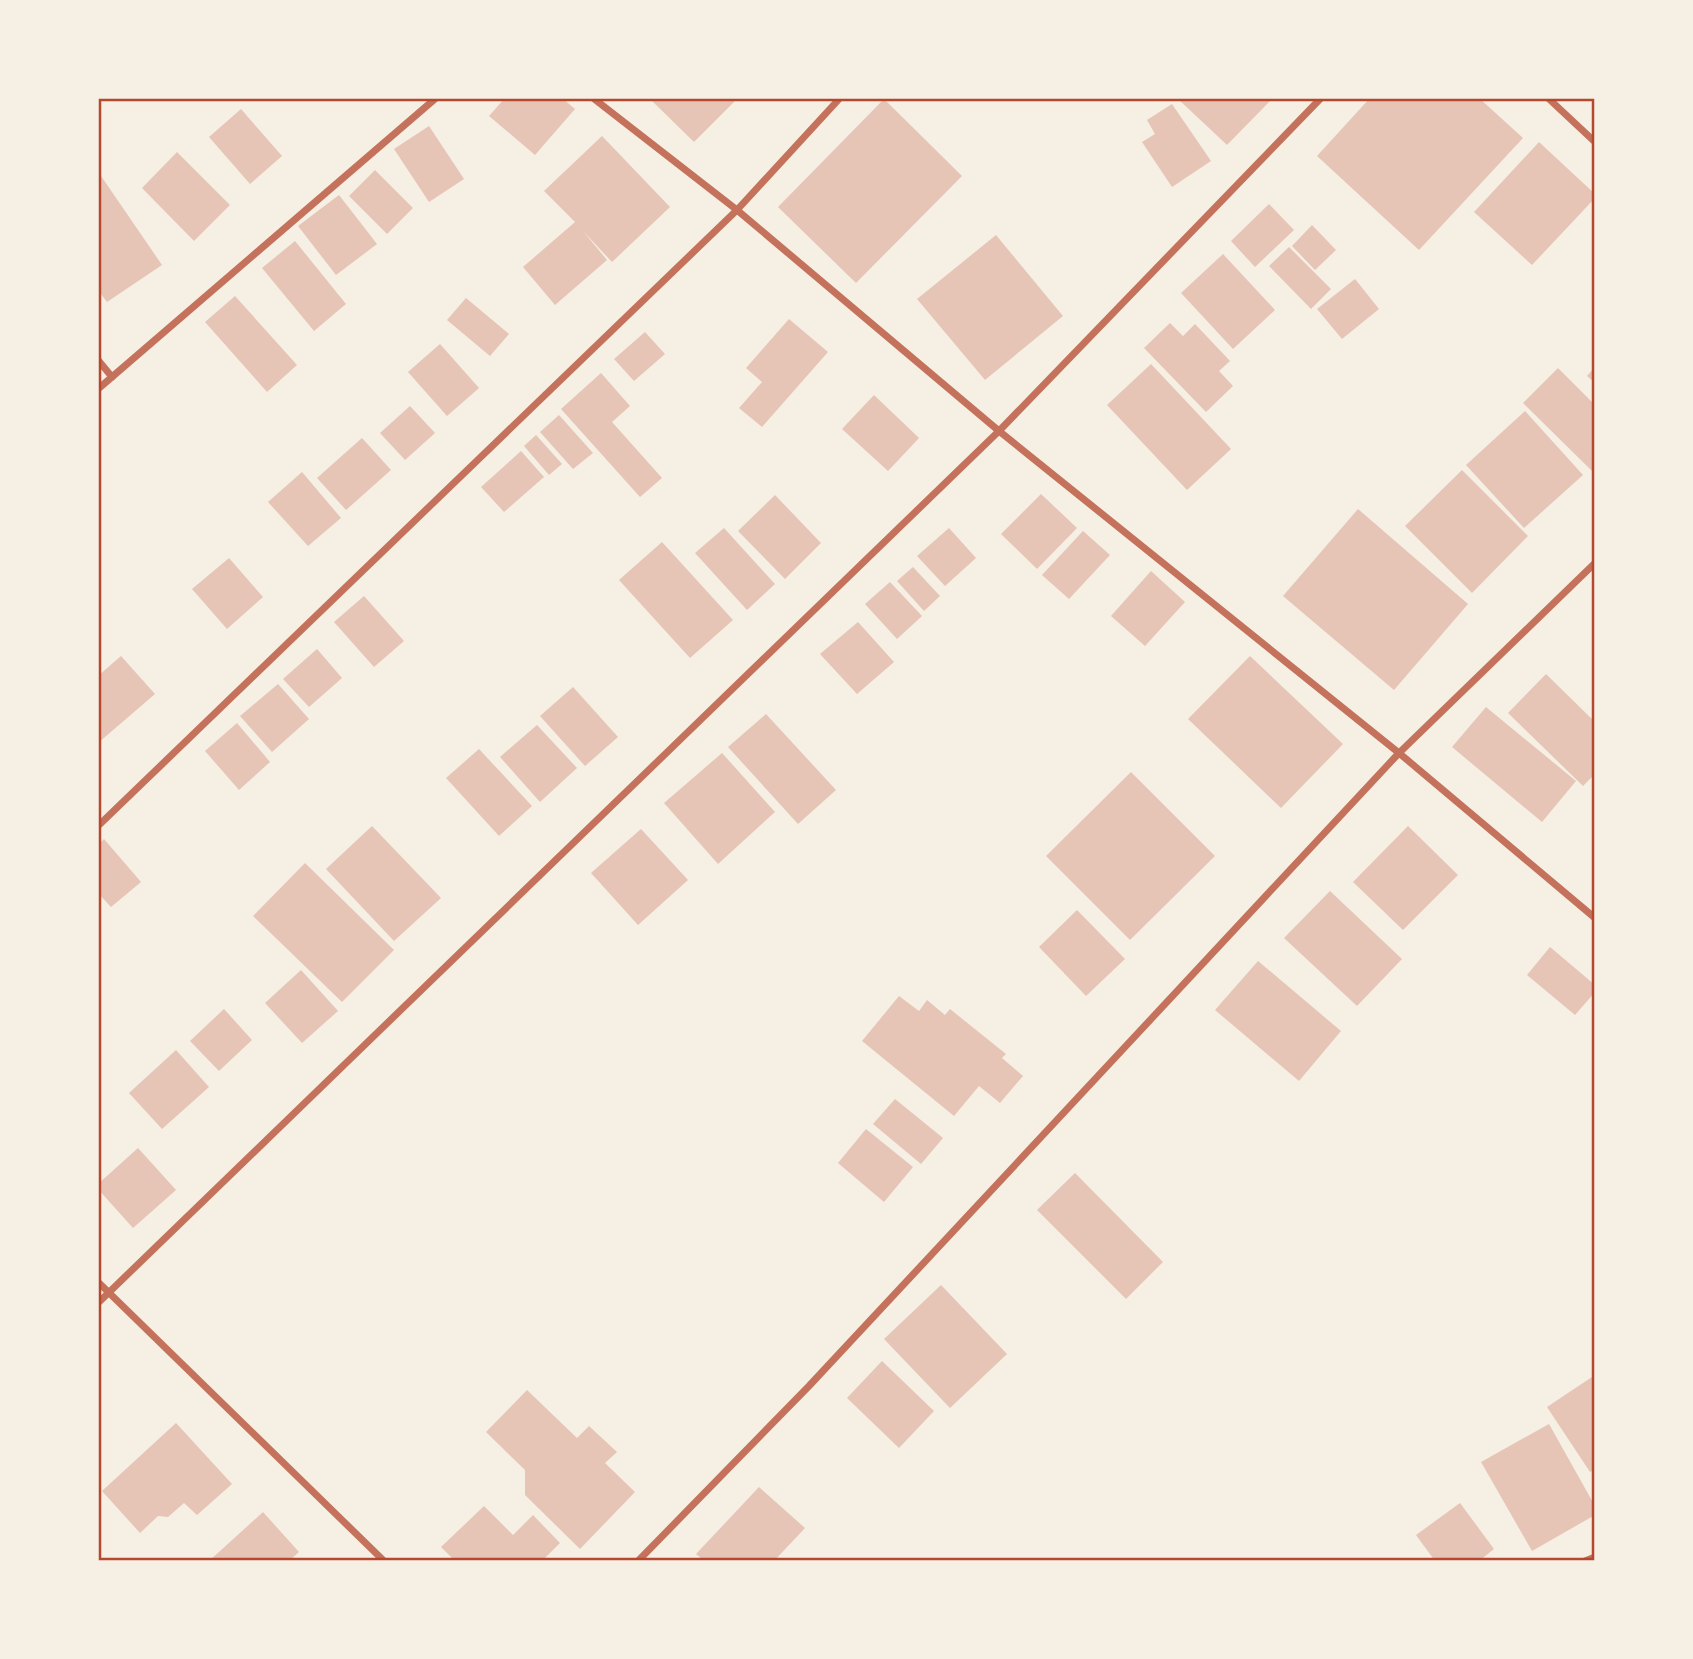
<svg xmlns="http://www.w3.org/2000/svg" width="1693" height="1659" font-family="Figtree,sans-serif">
<rect width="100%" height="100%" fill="#f6efe4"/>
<g fill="#e6c5b7">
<path d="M505 98H562L575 109 535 155 489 116Z"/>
<path d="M649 98H738L694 142Z"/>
<path d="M1177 98H1273L1227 145Z"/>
<path d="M1370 98H1479L1523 138 1419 250 1317 156Z"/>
<path d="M884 99 962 176 856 283 778 207Z"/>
<path d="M1172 104 1211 161 1172 187 1142 142 1155 134 1147 120Z"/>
<path d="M241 109 282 156 250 184 209 137Z"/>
<path d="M429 126 464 179 429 202 394 149Z"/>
<path d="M602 136 670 207 612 262 583 231 607 260 555 305 523 267 575 222 544 191Z"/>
<path d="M1539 142 1595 194V198L1532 265 1474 212Z"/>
<path d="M177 152 230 205 194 241 142 188Z"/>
<path d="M375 170 413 208 387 234 349 196Z"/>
<path d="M101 176 162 265 107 302 98 290V178Z"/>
<path d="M339 195 377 244 336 275 298 226Z"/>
<path d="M1269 204 1294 230 1255 267 1231 241Z"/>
<path d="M1312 225 1336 250 1315 270 1292 246Z"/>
<path d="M996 235 1063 316 985 380 917 299Z"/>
<path d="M295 241 346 304 314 331 262 268Z"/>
<path d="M1289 247 1331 289 1311 309 1269 266Z"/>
<path d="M1223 254 1275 310 1233 349 1181 293Z"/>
<path d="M1355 279 1379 309 1342 339 1317 309Z"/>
<path d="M235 296 297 365 267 392 205 322Z"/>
<path d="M466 298 509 334 490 356 447 320Z"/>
<path d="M789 319 828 352 762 427 739 408 762 382 746 368Z"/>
<path d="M1170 323 1183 336 1195 324 1230 361 1219 371 1233 386 1206 412 1144 348Z"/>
<path d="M645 332 665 354 634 381 614 359Z"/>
<path d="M440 344 479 388 447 416 408 372Z"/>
<path d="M1151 364 1231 449 1187 490 1107 405Z"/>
<path d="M1595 367V383L1587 376Z"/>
<path d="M1558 368 1595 405V468L1592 471 1523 403Z"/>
<path d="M601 373 630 406 612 422 662 478 640 497 561 409Z"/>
<path d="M874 395 919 438 888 471 842 429Z"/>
<path d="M410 406 435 433 405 460 380 433Z"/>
<path d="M1525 411 1583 475 1524 528 1466 465Z"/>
<path d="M559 415 593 453 573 469 540 432Z"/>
<path d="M536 435 562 464 549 475 524 446Z"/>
<path d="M362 438 391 470 346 510 317 478Z"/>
<path d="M521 451 544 477 504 512 481 487Z"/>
<path d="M1462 470 1528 536 1472 593 1405 526Z"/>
<path d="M302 472 341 518 308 546 268 502Z"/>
<path d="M1041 494 1077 528 1037 569 1001 534Z"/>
<path d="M775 495 821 543 785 579 738 531Z"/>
<path d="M1358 509 1468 604 1394 690 1283 596Z"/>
<path d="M724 528 775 584 747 610 695 553Z"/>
<path d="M949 528 976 558 945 586 917 556Z"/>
<path d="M1083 531 1110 555 1069 599 1042 575Z"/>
<path d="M662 542 733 620 690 658 619 580Z"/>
<path d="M229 558 263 597 227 629 192 589Z"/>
<path d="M913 567 940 596 924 611 897 581Z"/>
<path d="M1151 571 1185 602 1145 646 1111 616Z"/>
<path d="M890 582 922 616 897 639 865 604Z"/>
<path d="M364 596 404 641 374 667 334 622Z"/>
<path d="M858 622 894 662 857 694 820 654Z"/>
<path d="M317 649 342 678 309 707 283 679Z"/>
<path d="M121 656 155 694 98 743V676Z"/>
<path d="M1250 656 1343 744 1281 808 1188 719Z"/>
<path d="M1546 674 1595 722V774L1583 786 1508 713Z"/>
<path d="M278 684 309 719 272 752 240 716Z"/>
<path d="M573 687 618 737 585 766 540 716Z"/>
<path d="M1486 707 1576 781 1542 822 1452 747Z"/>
<path d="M766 714 836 790 798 824 728 747Z"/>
<path d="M237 723 270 762 239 790 205 751Z"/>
<path d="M537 725 577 768 540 802 500 757Z"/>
<path d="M479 749 532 806 499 836 446 778Z"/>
<path d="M722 753 775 812 718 864 664 803Z"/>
<path d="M1131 772 1215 856 1130 940 1046 856Z"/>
<path d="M372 826 441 898 394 941 326 869Z"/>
<path d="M1408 826 1458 875 1403 930 1353 882Z"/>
<path d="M641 829 688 880 638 925 591 873Z"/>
<path d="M104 839 141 882 111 907 98 893V845Z"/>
<path d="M305 863 394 950 342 1002 253 916Z"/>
<path d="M1330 891 1402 959 1357 1006 1284 938Z"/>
<path d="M1077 910 1125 959 1086 996 1039 947Z"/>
<path d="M1550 947 1595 985V992L1575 1015 1527 975Z"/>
<path d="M1258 961 1341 1031 1299 1081 1215 1010Z"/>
<path d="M301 970 338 1011 302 1043 265 1003Z"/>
<path d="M899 996 919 1011 927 1000 945 1015 950 1009 1006 1054 1002 1058 1023 1076 1000 1103 979 1086 954 1116 862 1041Z"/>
<path d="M224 1009 252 1040 219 1071 190 1041Z"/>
<path d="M176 1050 209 1087 162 1129 129 1093Z"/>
<path d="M895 1099 943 1138 921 1164 873 1124Z"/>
<path d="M866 1129 913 1167 884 1202 838 1163Z"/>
<path d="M138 1148 176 1190 133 1228 98 1189V1184Z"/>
<path d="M1075 1173 1163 1262 1126 1299 1037 1210Z"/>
<path d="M941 1285 1007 1354 950 1408 884 1339Z"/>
<path d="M882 1361 934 1411 899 1448 847 1398Z"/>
<path d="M1595 1375V1469L1590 1472 1547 1407Z"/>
<path d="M527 1390 577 1438 589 1426 617 1452 605 1463 635 1492 580 1549 525 1495V1470L486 1432Z"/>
<path d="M176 1423 232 1484 197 1515 184 1503 168 1517 158 1516 140 1533 102 1491Z"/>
<path d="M1549 1424 1595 1506V1515L1532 1551 1481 1462Z"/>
<path d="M759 1487 805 1528 774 1561H704L696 1554Z"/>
<path d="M1460 1503 1494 1549 1479 1561H1435L1416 1535Z"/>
<path d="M484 1506 513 1535 533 1515 560 1543 542 1561H455L441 1547Z"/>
<path d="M263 1512 299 1552 289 1561H209Z"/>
</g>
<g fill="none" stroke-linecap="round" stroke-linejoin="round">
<g stroke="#c5725c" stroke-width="7">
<path d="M593 98 737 210 999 431 1399 753 1595 918"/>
<path d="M1548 98 1595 142"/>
<path d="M98 360 112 377"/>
<path d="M98 389 436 98"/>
<path d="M98 826 737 210 840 98"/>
<path d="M98 1282 384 1561"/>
<path d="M98 1303 999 431 1321 98"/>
<path d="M638 1561 809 1386 1399 753 1595 563"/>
<path d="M1585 1561 1595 1557"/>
</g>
</g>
<rect width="1693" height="1659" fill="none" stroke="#f6efe4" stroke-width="200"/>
<rect x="100" y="100" width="1493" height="1459" fill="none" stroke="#b5482f" stroke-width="2.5"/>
</svg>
